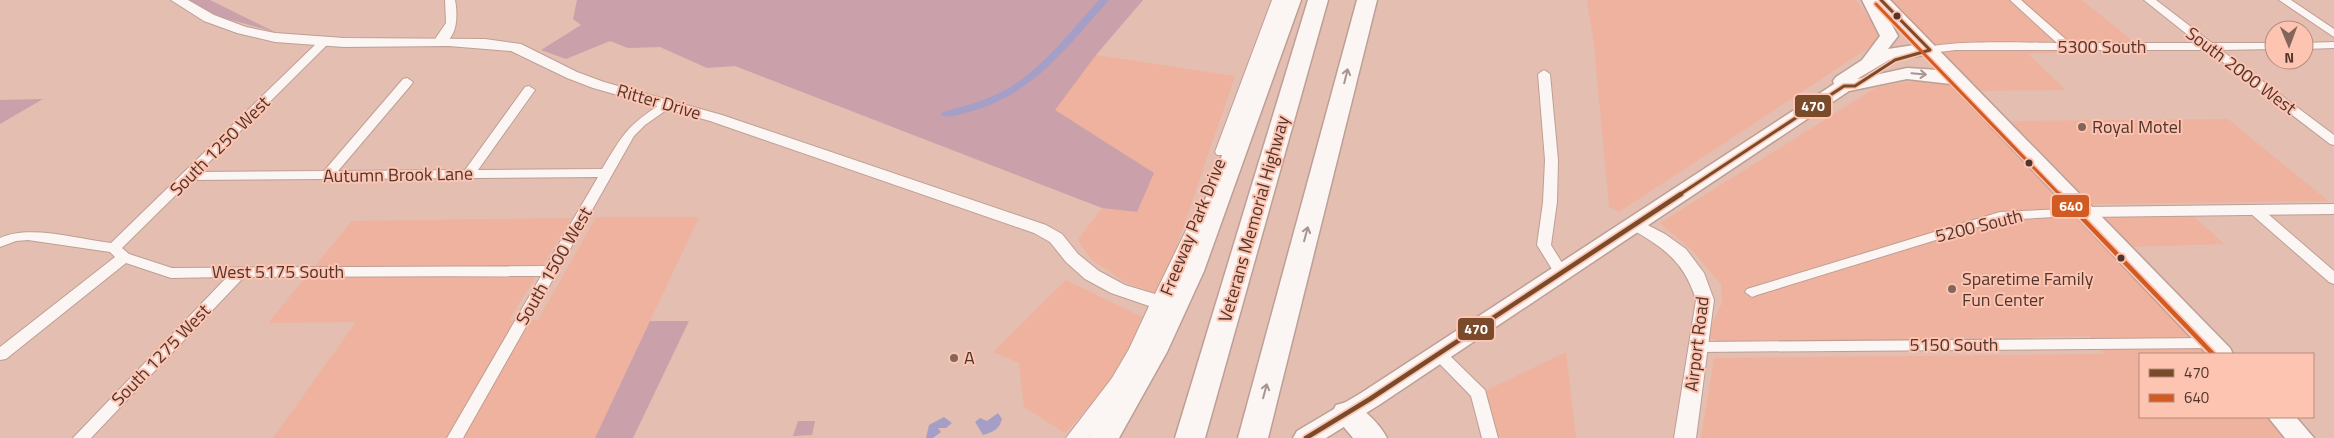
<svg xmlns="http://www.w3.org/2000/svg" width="2334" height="438" font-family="'Titillium Web',sans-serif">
<rect width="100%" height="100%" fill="#e4beb1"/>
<g fill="#eeb29e">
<path d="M1587 0H1856L1881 34 1876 43 1619 212 1609 207 1594 45Z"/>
<path d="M1891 0H2082L2144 50 2028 54 2066 90 1980 91Z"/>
<path d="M1096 55 1235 76 1160 295 1125 282 1091 259 1078 240 1102 208 1137 212 1054 110Z"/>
<path d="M1919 80 1951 83 2210 354H2140V417H2270L2290 438H1701L1714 358 2104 354 2089 336 1725 343 1706 337 1722 303 1721 284 1691 249 1660 223 1877 87Z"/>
<path d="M2228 119 2328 201 2091 204 2011 121Z"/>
<path d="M2191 214 2224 244 2128 247 2099 216Z"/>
<path d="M596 217H699L595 438H273L356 322 268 323 352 221 572 218 509 320H538Z"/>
<path d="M1066 280 1142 317 1117 376 1065 433 1024 407 1019 363 993 352Z"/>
<path d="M1566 352 1576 438H1490L1479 394Z"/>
</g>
<g fill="#caa0ab">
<path d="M188 0H210L275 32 201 12Z"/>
<path d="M577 0H1143L1096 55 1055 110 1154 173 1137 212 1102 208 735 66 707 68 660 47 628 48 610 41 566 59 541 50 581 25 573 19Z"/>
<path d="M43 99 0 124V100Z"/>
<path d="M650 321H689L633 438H595Z"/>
<path d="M798 421H815L812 435 793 436Z"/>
</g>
<g fill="#a59fc7">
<path d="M998 413 1002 419C999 430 993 432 983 435L975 422 980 418 987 421Z"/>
<path d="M944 417 952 423 946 428H938L941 432 933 438H926L929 425Z"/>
</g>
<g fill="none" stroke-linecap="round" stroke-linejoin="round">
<path fill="#a59fc7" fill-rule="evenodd" d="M1099 0H1109C1100 11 1090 21 1081 32 1047 70 1019 98 969 112 961 114 951 118 943 116L941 114 943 112C964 106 985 101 1005 90 1042 70 1070 31 1099 0Z"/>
<g stroke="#bd9f95" stroke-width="2">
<g id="minor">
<path d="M445 0H455C458 15 458 41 439 45L433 42 446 23Z"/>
<path d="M2010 0H2021L2070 43H2198L2144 0H2156L2212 43H2274V49L2221 50 2334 135V145L2330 144 2207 50H1956L1930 53 1924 50C1935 39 2036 43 2057 43Z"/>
<path d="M2279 0H2291L2334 29V37Z"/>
<path d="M324 39 328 40V44L199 172 324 171 403 79 407 78 413 82 411 85 338 171 465 170 525 87 529 86 535 90 478 170 602 169C623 134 627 126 662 103L666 102 672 106 645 125 634 136 463 438H447L541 276 244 277 91 438H73L227 277 171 278 126 263 6 359 0 360V347L115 257 110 252 28 240 16 241 0 247V238C29 224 79 239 111 243L320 40ZM598 177 546 266 172 268 129 254 122 248 191 180Z"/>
<path d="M2334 42V48L2304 49V43Z"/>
<path d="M1544 70 1550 74 1558 160 1557 202 1551 245 1567 271 1560 276 1555 274 1537 245 1543 202 1545 160 1538 74Z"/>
<path d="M2255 206 2260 207 2334 271V284L2329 282 2250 213 2248 210Z"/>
<path d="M2085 208 2092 212 2090 215 2001 220 1757 295 1752 297 1745 292 1747 289 2000 212Z"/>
<path d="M2210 338 2215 339 2218 343 2215 347 2210 348 1698 352 1693 351 1690 347 1693 343 1698 342Z"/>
<path d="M1438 349 1444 350 1485 390 1498 438H1482L1471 396 1430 354 1432 350Z"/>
</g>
</g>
<g stroke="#bd9f95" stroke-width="2">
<g id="tertiary">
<path d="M171 0H188L214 15 246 27 275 33 344 38 485 39 521 44 577 72 604 82 722 115 1046 225 1062 234 1078 254 1099 271 1125 285 1155 294 1189 224H1201L1204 228 1149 349 1126 388 1089 438H1066L1112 378 1129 349 1149 306 1111 293 1085 279 1066 262 1050 242 1034 233 710 121 593 88 567 78 511 51 449 46 344 47 275 42 237 33 204 21Z"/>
<path d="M1272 0H1286L1231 152 1229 155H1217L1215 152Z"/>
<path d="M2334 204V214L2085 217 2079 216 2076 212 2079 208 2085 207Z"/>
<path d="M1634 218 1665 234 1686 249 1704 273 1714 300 1696 438H1674L1696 300C1684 260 1662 247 1628 227L1625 223 1628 219Z"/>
</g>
</g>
<g stroke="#bd9f95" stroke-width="3">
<g id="primary">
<path d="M1862 0H1890L2230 348 2233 354H2207L1951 84 1907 79 1849 91 1379 405 1326 438H1293L1297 431 1361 393 1834 84 1833 81 1836 77 1862 60 1880 36ZM1887 16 1914 45 1888 49 1898 36ZM1924 55 1939 70 1907 68 1857 79 1889 60Z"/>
<path d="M2268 417H2296L2314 438H2285Z"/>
</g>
</g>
<g stroke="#bd9f95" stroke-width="3">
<g id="motorway">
<path d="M1281 0H1301L1204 271 1167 352 1119 438H1089L1139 352 1178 271Z"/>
<path d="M1308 0H1328L1205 438H1175Z"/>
<path d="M1357 0H1377L1268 438H1238Z"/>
<path d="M1347 402C1363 407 1379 423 1387 438H1353L1332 413 1336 405Z"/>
</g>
</g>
<use href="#minor" fill="#fbf5f3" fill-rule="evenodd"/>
<use href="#tertiary" fill="#fbf5f3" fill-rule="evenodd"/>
<use href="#primary" fill="#fbf5f3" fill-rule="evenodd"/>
<use href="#motorway" fill="#fbf5f3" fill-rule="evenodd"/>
<g stroke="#fdc4b2" stroke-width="6">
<path id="bus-1-far1" d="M1679 195 1844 86H1855L1895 60 1930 50 1881 0"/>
</g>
<g stroke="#fdc4b2" stroke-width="8">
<path id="bus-1" d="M1306 438 1370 399 1681 194"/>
</g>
<g stroke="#fdc4b2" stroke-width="6">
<path id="bus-2-far1" d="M1876 4 2060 195"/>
</g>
<g stroke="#fdc4b2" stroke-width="8">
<path id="bus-2" d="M2059 194 2213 354"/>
</g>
<use href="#bus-1-far1" stroke="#7a4b2a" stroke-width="3"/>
<use href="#bus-1" stroke="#7a4b2a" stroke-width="4.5"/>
<use href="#bus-2-far1" stroke="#d25b24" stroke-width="3"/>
<use href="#bus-2" stroke="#d25b24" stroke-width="4.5"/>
</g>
<defs><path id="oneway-shaft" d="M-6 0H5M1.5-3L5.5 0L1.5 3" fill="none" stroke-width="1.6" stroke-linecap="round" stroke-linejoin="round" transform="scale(1.25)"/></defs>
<g stroke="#a69590">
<use href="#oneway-shaft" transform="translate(1919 74) rotate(5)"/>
<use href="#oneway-shaft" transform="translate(1346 76) rotate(-76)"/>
<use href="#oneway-shaft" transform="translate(1306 234) rotate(-75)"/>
<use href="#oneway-shaft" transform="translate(1265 391) rotate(-75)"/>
</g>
<g fill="#51352c" stroke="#fdc4b2" stroke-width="2">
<circle cx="1897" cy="16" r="4.5"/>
<circle cx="2029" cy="163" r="4.5"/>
<circle cx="2121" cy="258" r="4.5"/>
</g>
<g fill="#84655b" stroke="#fdc4b2" stroke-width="2">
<circle cx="2082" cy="127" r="5"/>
<circle cx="1952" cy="289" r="5"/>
<circle cx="954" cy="358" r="5"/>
</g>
<g text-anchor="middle" stroke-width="4" stroke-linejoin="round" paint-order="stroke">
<g font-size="18" fill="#51352c" stroke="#fdc4b2">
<text x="2102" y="53">5300 South</text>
<text transform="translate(2241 71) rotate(37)" y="6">South 2000 West</text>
<text transform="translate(659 102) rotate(16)" y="6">Ritter Drive</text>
<text transform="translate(220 146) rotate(-45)" y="6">South 1250 West</text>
<text transform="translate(398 175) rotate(-1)" y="6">Autumn Brook Lane</text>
<text transform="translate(1254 219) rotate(-74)" y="6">Veterans Memorial Highway</text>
<text transform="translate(1979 226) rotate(-14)" y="6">5200 South</text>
<text transform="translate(1193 227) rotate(-68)" y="6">Freeway Park Drive</text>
<text transform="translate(554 266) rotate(-60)" y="6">South 1500 West</text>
<text x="278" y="278">West 5175 South</text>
<text transform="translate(1697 344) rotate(-83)" y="6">Airport Road</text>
<text x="1954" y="351">5150 South</text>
<text transform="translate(161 355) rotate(-46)" y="6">South 1275 West</text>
</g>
<g font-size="18" fill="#51352c" stroke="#fdc4b2" text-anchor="start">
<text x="2092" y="133">Royal Motel</text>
<text x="1962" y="285">Sparetime Family<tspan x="1962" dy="21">Fun Center</tspan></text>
<text x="964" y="364">A</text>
</g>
</g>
<g stroke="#fdc4b2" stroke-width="2">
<rect x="1794" y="94" width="38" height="24" rx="5" fill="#7a4b2a"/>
<rect x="2051" y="194" width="39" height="24" rx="5" fill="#d25b24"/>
<rect x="1457" y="317" width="38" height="24" rx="5" fill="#7a4b2a"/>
</g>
<g font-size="14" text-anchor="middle" font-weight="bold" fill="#fff">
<text x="1813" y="111">470</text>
<text x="2071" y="211">640</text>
<text x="1476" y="334">470</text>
</g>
<rect x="2139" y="353" width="175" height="65" fill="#fdc4b2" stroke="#b88b7c"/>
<rect x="2149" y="369" width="25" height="8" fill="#7a4b2a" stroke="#b88b7c"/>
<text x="2184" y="378" font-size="15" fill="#51352c">470</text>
<rect x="2149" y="394" width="25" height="8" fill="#d25b24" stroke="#b88b7c"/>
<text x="2184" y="403" font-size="15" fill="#51352c">640</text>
<g transform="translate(2289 45) rotate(179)"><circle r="24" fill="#fdc4b2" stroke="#b88b7c"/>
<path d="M0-4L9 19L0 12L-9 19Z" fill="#84655b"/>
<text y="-8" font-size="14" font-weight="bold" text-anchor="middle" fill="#51352c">N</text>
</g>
</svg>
